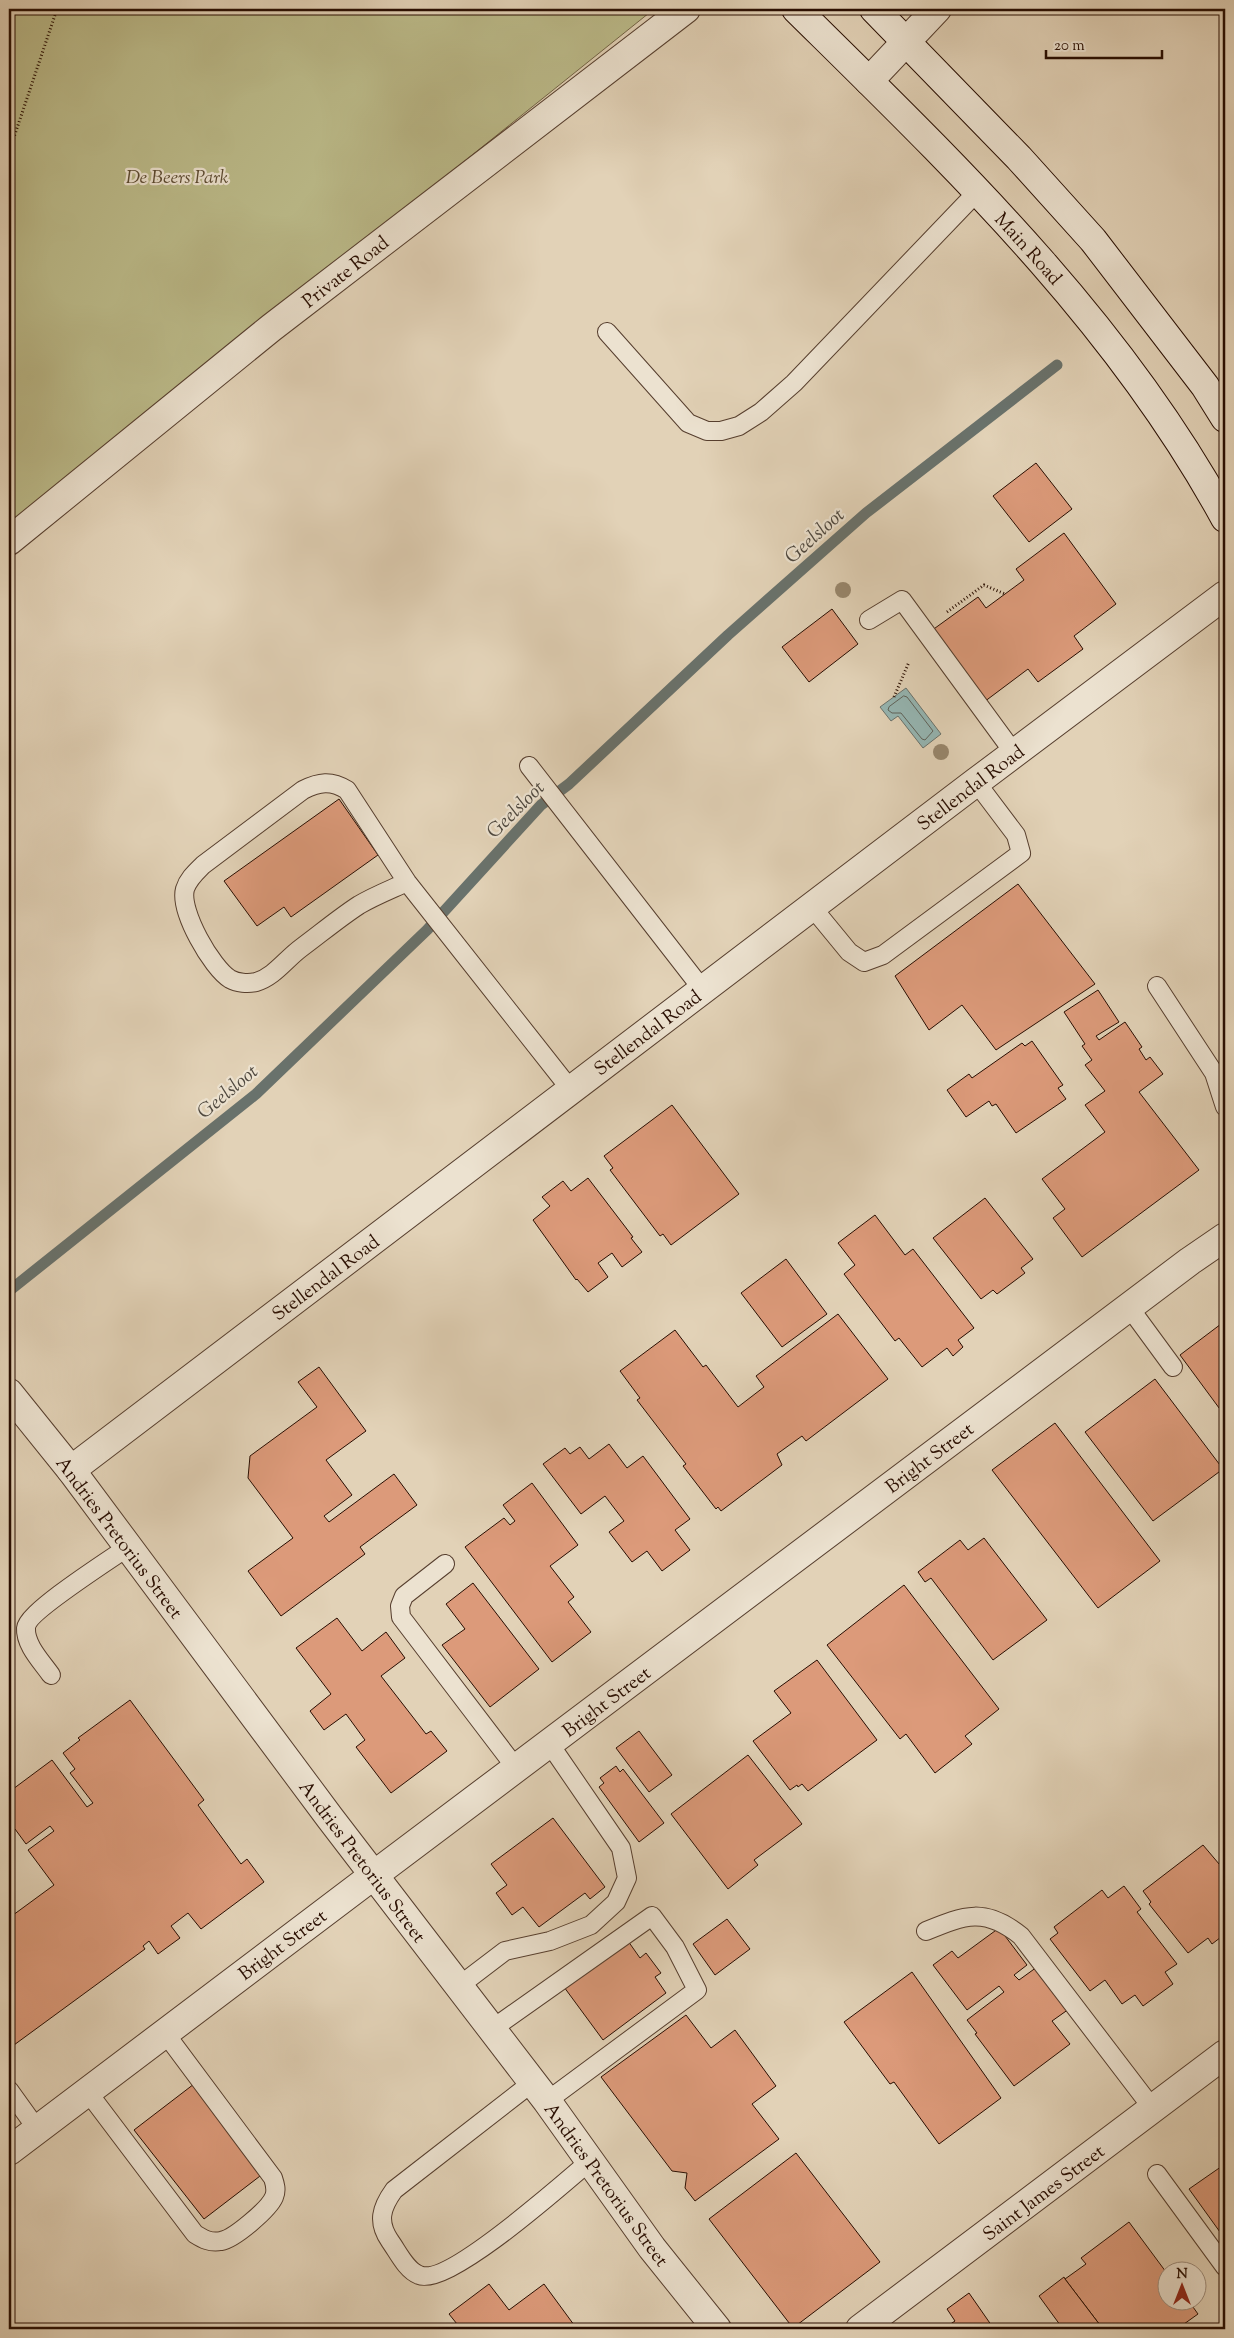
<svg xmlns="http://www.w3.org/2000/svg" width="1234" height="2338" font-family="'Sorts Mill Goudy',serif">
<rect width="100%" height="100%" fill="#e2d2b7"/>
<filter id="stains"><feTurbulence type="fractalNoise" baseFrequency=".004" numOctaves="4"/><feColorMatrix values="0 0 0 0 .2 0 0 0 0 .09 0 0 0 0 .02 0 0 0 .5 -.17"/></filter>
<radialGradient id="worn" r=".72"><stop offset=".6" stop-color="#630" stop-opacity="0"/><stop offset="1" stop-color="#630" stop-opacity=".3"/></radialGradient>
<path fill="#bbba89" stroke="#726445" d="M9 9H654L9 527Z"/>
<path fill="#95b6b3" stroke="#69726c" d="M906 688 941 734 923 748 898 716 891 721 880 707Z"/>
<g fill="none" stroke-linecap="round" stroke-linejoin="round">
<path stroke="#5e625a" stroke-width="1" d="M904 696 907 697 933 731 925 740 922 739 901 713H892L888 710 889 707Z"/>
<path stroke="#69726c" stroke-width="11" d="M9 1291 256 1094 427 930 541 805 569 784 728 635 866 513 1057 365"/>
</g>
<g fill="#dc9a7a" stroke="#280d01">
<path d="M1036 463 1072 509 1029 542 993 496Z"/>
<path d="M1064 533 1116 604 1074 636 1083 649 1038 682 1028 669 984 702 931 631 978 597 986 608 1024 580 1016 569Z"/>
<path d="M832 609 858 644 809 682 782 647Z"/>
<path d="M339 799 378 855 291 917 284 907 257 926 224 881Z"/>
<path d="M1018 884 1095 984 996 1050 962 1005 929 1030 895 976Z"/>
<path d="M1098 990 1119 1022 1096 1036 1099 1040 1125 1022 1142 1047 1139 1049 1146 1060 1150 1057 1163 1074 1139 1092 1199 1170 1082 1257 1053 1218 1065 1209 1042 1179 1105 1132 1085 1105 1105 1091 1085 1065 1092 1060 1082 1046 1085 1044 1064 1012Z"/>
<path d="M1032 1041 1063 1085 1058 1088 1066 1099 1016 1133 996 1104 992 1106 989 1101 966 1117 947 1090 969 1074 972 1078 1022 1043 1025 1046Z"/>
<path d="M672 1105 739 1194 671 1245 663 1234 660 1236 610 1170 613 1168 604 1156Z"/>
<path d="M588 1178 633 1237 631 1238 642 1252 622 1267 612 1253 598 1263 608 1277 588 1292 577 1279 576 1280 533 1220 550 1206 542 1197 563 1181 571 1191Z"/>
<path d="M985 1198 1033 1259 1021 1268 1025 1273 997 1294 993 1290 981 1299 933 1238Z"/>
<path d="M875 1215 905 1255 913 1249 974 1328 958 1340 963 1347 953 1356 947 1348 922 1367 899 1338 895 1341 844 1274 855 1265 838 1243Z"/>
<path d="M786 1259 827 1314 782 1347 741 1293Z"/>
<path d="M838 1314 888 1379 806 1441 802 1436 777 1454 782 1465 721 1511 718 1507 716 1509 683 1466 686 1464 637 1400 640 1398 620 1371 675 1330 703 1367 706 1365 738 1407 764 1387 756 1376Z"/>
<path d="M1225 1321V1416L1180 1355Z"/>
<path d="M319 1367 366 1431 326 1460 352 1495 324 1516 329 1522 394 1474 417 1505 360 1547 365 1554 281 1616 248 1571 293 1538 248 1478 250 1456 317 1407 298 1382Z"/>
<path d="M1155 1379 1223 1469 1153 1521 1085 1432Z"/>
<path d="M1055 1423 1160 1561 1098 1608 992 1470Z"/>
<path d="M609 1444 627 1468 643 1456 690 1519 675 1530 690 1550 662 1571 647 1551 632 1562 609 1532 624 1521 605 1496 581 1514 543 1464 565 1448 570 1454 580 1447 589 1459Z"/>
<path d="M532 1483 578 1545 550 1566 574 1597 568 1602 591 1632 552 1662 465 1547 504 1518 510 1525 515 1521 503 1505Z"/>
<path d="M984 1538 1047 1620 993 1660 931 1578 925 1582 918 1572 960 1540 968 1550Z"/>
<path d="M473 1583 539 1669 490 1707 442 1645 465 1629 446 1604Z"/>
<path d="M904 1585 999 1709 965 1736 972 1744 935 1773 906 1734 900 1739 827 1645Z"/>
<path d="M337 1618 362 1651 386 1632 405 1658 381 1676 426 1734 431 1731 447 1751 391 1793 356 1747 365 1740 346 1714 324 1730 310 1711 331 1694 296 1648Z"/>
<path d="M817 1660 877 1740 808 1791 802 1784 798 1787 797 1785 790 1790 753 1741 791 1713 774 1691Z"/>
<path d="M130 1700 204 1800 198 1805 241 1864 247 1859 264 1882 201 1929 188 1913 171 1926 180 1938 158 1954 149 1941 143 1946 145 1949 14 2045 9 2037V1918L54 1885 28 1850 54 1831 50 1826 26 1844 15 1829 9 1833V1792L52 1760 87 1807 93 1803 70 1773 75 1769 63 1753 80 1740 78 1738Z"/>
<path d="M639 1731 672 1775 649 1792 616 1748Z"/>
<path d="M748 1755 802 1824 754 1860 758 1865 728 1889 671 1814Z"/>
<path d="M616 1766 620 1772 623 1769 664 1823 639 1842 599 1787 604 1783 600 1778Z"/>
<path d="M553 1818 605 1887 590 1899 585 1893 539 1927 523 1907 512 1915 496 1893 507 1885 491 1864Z"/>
<path d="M1203 1845 1225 1871V1934L1212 1944 1208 1938 1188 1953 1149 1904 1151 1902 1143 1891Z"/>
<path d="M1124 1886 1141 1909 1137 1912 1177 1964 1165 1972 1173 1984 1143 2006 1135 1995 1122 2004 1105 1980 1090 1991 1050 1939 1058 1933 1054 1927 1102 1890 1108 1898Z"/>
<path d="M727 1919 750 1949 715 1975 693 1944Z"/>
<path d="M999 1928 1027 1965 1014 1975 1019 1980 1037 1967 1069 2009 1052 2021 1070 2044 1014 2086 975 2034 977 2033 967 2020 1004 1992 999 1986 967 2010 933 1965 952 1951 958 1958Z"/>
<path d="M628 1941 640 1958 646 1953 661 1973 655 1977 666 1993 603 2040 564 1987Z"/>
<path d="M912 1972 1001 2098 939 2144 894 2082 890 2084 844 2022Z"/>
<path d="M686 2015 711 2048 735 2030 776 2086 752 2104 779 2139 695 2201 685 2188 687 2173 672 2171 601 2077Z"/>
<path d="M194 2084 264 2173 204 2219 134 2130Z"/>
<path d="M796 2153 880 2262 793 2328 709 2219Z"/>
<path d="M1225 2164V2239L1189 2189Z"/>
<path d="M1129 2222 1166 2272V2300H1188L1198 2314 1177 2329H1103L1065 2279 1086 2264 1081 2258Z"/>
<path d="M1064 2277 1065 2279 1103 2329H1063L1039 2296Z"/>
<path d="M489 2284 509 2310 544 2284 577 2329H461L449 2314Z"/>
<path d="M969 2293 994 2329H943L955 2321 947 2309Z"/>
</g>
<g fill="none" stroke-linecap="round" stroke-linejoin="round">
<g stroke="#563e2e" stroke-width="20">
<g id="service">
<path d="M607 332 688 423 707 431H721L739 426 761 412 794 383 978 191"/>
<path d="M869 620 902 600 1014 753"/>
<path d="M529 766 703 990"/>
<path d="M407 882C392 889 374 896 359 905 339 918 320 934 301 948 286 959 274 977 256 982 248 984 237 983 230 979 212 968 179 911 185 889 188 879 196 872 203 865L303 790C319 782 331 780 347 790L407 882 571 1090"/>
<path d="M812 907 849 952 864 962 883 955 1021 853 1016 835 976 782"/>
<path d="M1157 986 1214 1073 1225 1107"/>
<path d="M1129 1307 1173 1367"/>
<path d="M445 1564 404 1596 400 1606 401 1617 516 1768"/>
<path d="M51 1675C42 1662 25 1645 26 1628 27 1612 111 1559 128 1547"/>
<path d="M926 1931C965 1915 985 1907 1021 1936L1153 2109"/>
<path d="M459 1986 505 1951 550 1941 591 1925 616 1902 627 1878 621 1848 549 1743"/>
<path d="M492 2029 652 1916 675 1947 697 1990 547 2101"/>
<path d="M533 2082 394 2190C381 2208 377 2222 390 2241 398 2252 406 2270 419 2275 448 2287 565 2182 590 2161"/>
<path d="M9 2090 37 2129"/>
<path d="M87 2091 195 2234C203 2239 210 2243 221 2241 234 2239 269 2209 274 2197 277 2190 275 2184 273 2178L165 2033"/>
<path d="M1157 2174 1225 2267"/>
</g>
</g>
<g stroke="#563e2e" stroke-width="30">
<g id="minor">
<path d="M869 81 937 9"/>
<path d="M9 541 271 328 686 9"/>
<path d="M71 1470 976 782 1225 595"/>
<path d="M9 2151 374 1875"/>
<path d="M860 2329 1225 2054"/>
</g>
</g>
<g stroke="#563e2e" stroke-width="30">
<g id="tertiary">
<path d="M9 1393 71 1470 330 1818 547 2101 652 2248 717 2329"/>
<path d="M374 1875 1190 1261 1225 1237"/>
</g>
</g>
<g stroke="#280d01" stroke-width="30">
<g id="secondary">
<path d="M796 9C955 166 1117 320 1225 518"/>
<path d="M874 9 1019 158 1093 240 1205 386 1225 418"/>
</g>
</g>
<g stroke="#280d01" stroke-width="3" stroke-dasharray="1 2.5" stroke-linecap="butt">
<path d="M611 9 624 14"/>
<path d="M9 152 57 9"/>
<path d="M947 612 984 585 1005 594"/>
<path d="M894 697 909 662"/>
</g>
<use href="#service" stroke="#ece2d0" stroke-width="18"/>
<use href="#minor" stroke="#ece2d0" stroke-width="28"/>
<use href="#tertiary" stroke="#ece2d0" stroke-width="28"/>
<use href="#secondary" stroke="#ece2d0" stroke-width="28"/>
</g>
<g fill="#98876d">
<circle cx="843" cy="590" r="8"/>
<circle cx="941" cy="752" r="8"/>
</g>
<g text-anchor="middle" stroke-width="4.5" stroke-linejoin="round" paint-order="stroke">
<g font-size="19" font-style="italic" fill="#5b4a31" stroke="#ece2d0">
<text x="177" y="183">De Beers Park</text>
</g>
<g font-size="19" fill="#280d01" stroke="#ece2d0">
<text transform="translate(1029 248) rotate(48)" y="7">Main Road</text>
<text transform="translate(345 271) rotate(-38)" y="7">Private Road</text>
<text transform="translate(970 787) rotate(-37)" y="7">Stellendal Road</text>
<text transform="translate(647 1032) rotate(-37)" y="7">Stellendal Road</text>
<text transform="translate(325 1277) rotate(-37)" y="7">Stellendal Road</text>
<text transform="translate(929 1457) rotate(-37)" y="7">Bright Street</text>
<text transform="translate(120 1537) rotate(53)" y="7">Andries Pretorius Street</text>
<text transform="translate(606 1701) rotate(-37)" y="7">Bright Street</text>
<text transform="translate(363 1861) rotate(53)" y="7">Andries Pretorius Street</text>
<text transform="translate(282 1944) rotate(-37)" y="7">Bright Street</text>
<text transform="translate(607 2184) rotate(54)" y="7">Andries Pretorius Street</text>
<text transform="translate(1043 2192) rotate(-37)" y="7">Saint James Street</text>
</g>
<g font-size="20" font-style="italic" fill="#4e483f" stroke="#ece2d0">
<text transform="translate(814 535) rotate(-42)" y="7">Geelsloot</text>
<text transform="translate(515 809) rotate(-45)" y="7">Geelsloot</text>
<text transform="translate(227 1091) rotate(-40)" y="7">Geelsloot</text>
</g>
</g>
<rect width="1234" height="2338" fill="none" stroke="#e2d2b7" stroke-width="30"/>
<rect x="10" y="10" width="1214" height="2318" fill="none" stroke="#280d01" stroke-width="2.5"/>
<rect x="15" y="15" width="1204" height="2308" fill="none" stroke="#280d01"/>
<g transform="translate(1182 2286)"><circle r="24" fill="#ece2d0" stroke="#9e8d7d"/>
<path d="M0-4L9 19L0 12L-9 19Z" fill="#8f2418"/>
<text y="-8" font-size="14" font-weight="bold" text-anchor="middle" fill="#280d01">N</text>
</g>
<path d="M1046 50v8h116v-8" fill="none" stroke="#280d01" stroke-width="2.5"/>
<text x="1054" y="50" font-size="15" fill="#280d01" stroke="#ece2d0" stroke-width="4" paint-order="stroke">20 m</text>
<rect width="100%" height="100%" filter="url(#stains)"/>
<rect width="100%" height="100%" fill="url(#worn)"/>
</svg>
